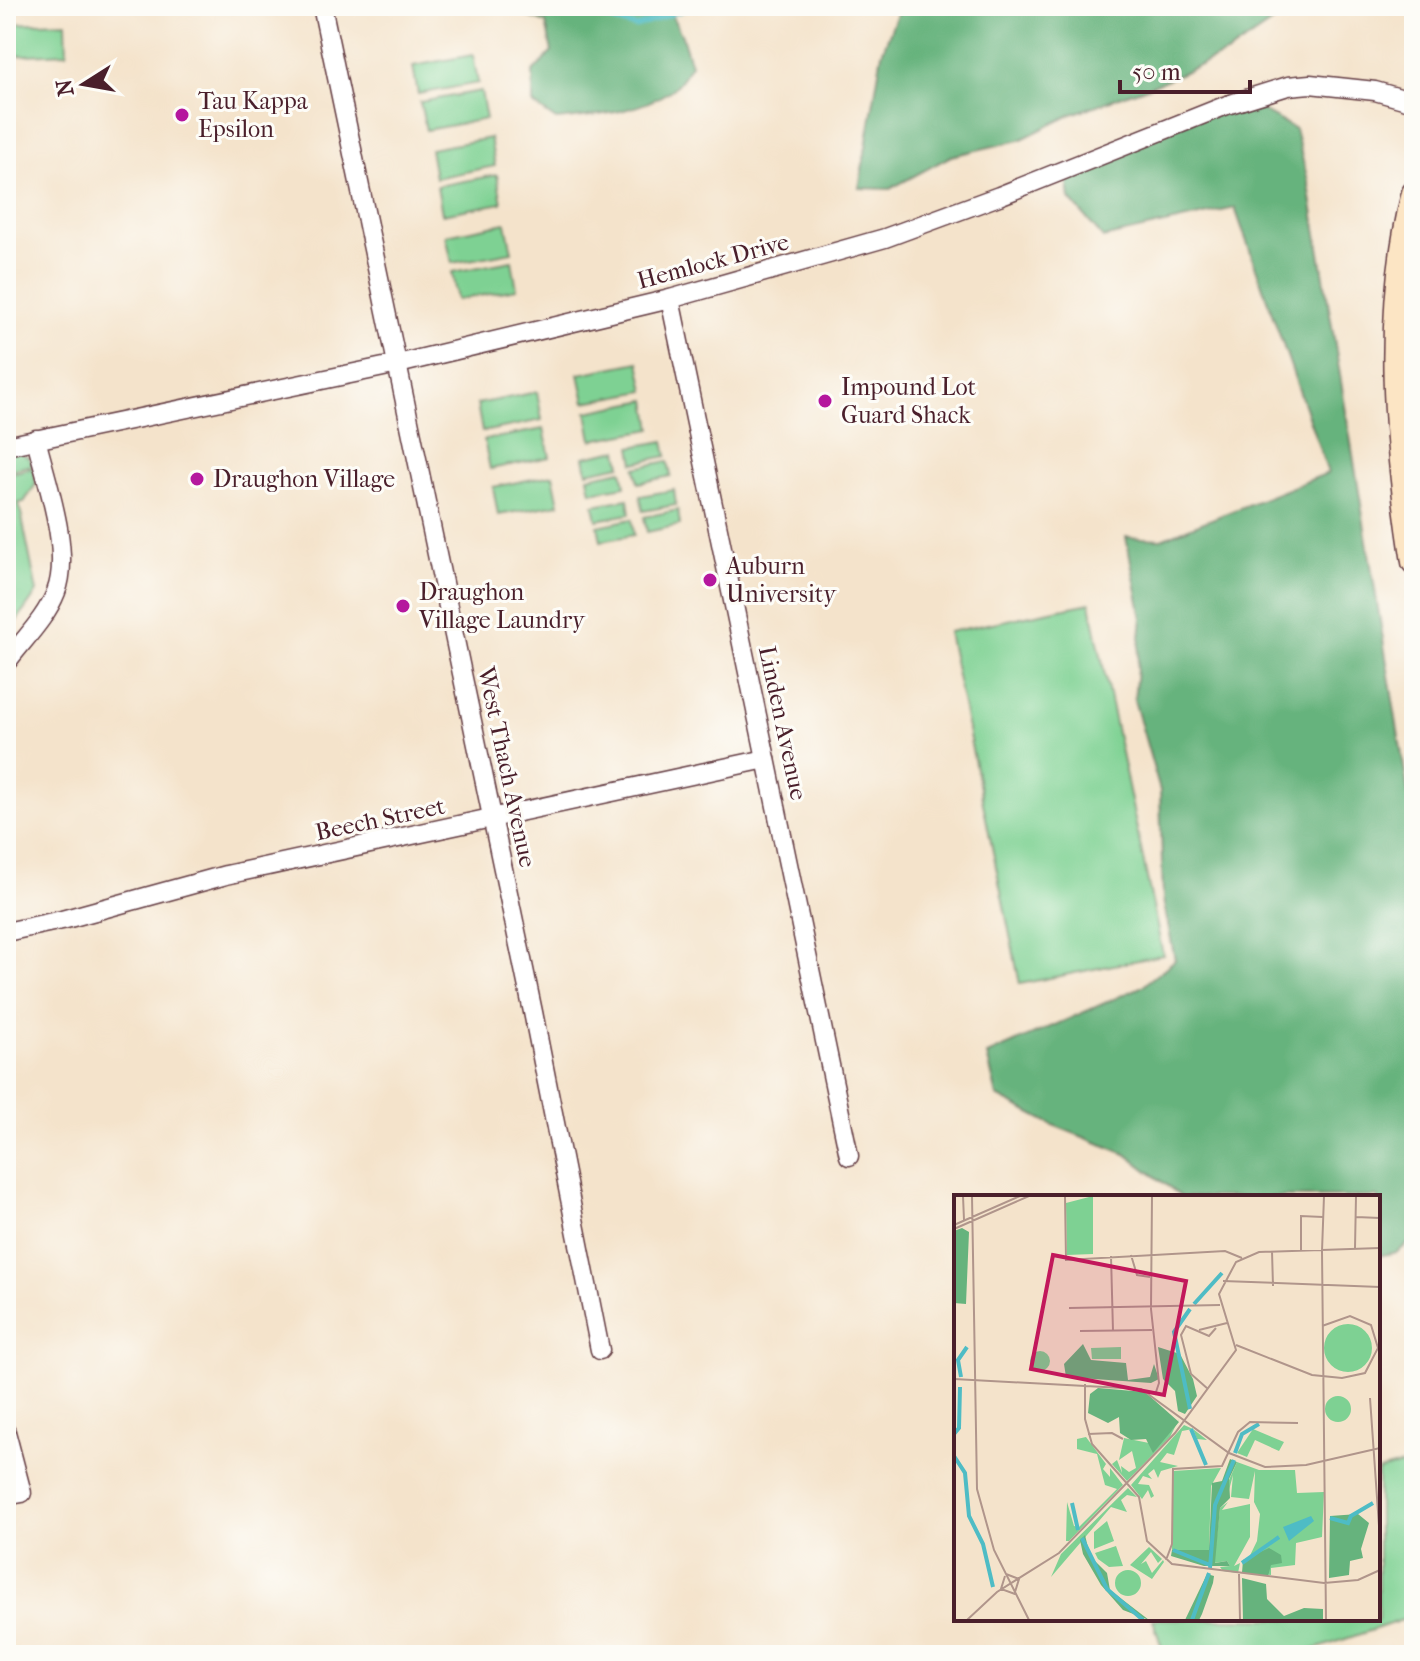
<svg xmlns="http://www.w3.org/2000/svg" width="1420" height="1661" font-family="'IM FELL French Canon',serif">
<rect width="100%" height="100%" fill="#fdfcf7"/>
<filter id="ink" filterUnits="userSpaceOnUse"><feTurbulence type="fractalNoise" baseFrequency=".0125" numOctaves="2"/><feDisplacementMap in="SourceGraphic" scale="16" xChannelSelector="R" yChannelSelector="G"/><feConvolveMatrix kernelMatrix="1 2 1 2 8 2 1 2 1" color-interpolation-filters="sRGB"/></filter>
<filter id="wash" filterUnits="userSpaceOnUse"><feTurbulence type="fractalNoise" baseFrequency=".006" numOctaves="4" result="noise"/><feDisplacementMap in="SourceGraphic" scale="32" xChannelSelector="R" yChannelSelector="G"/><feGaussianBlur stdDeviation="1.8" result="paint"/><feColorMatrix in="noise" values="0 0 0 0 0 0 0 0 0 0 0 0 0 0 0 0 0 1.4 0 .05"/><feComposite in="paint" operator="in"/></filter>
<g filter="url(#wash)">
<rect width="100%" height="100%" fill="#f4e3cb"/>
<g fill="#7ed193" stroke="#64785f" stroke-width="2">
<path d="M66 22 67 53 6 56V24Z"/>
<path d="M473 55 478 83 418 94 413 66Z"/>
<path d="M481 91 486 119 426 130 420 102Z"/>
<path d="M490 138 495 166 435 178 430 149Z"/>
<path d="M497 175 502 203 442 214 437 186Z"/>
<path d="M506 223 512 252 452 263 446 235Z"/>
<path d="M512 261 517 289 457 300 452 272Z"/>
<path d="M639 362 645 391 585 402 579 374Z"/>
<path d="M537 392 542 420 482 432 477 404Z"/>
<path d="M647 400 652 429 592 440 587 412Z"/>
<path d="M544 429 550 457 490 469 484 440Z"/>
<path d="M664 441 667 456 634 463 631 447Z"/>
<path d="M618 450 621 465 587 472 584 457Z"/>
<path d="M18 452 28 457 33 465 6 471V453Z"/>
<path d="M668 461 671 476 638 483 635 468Z"/>
<path d="M33 468 36 484 24 502 19 503 37 592 6 636V474Z"/>
<path d="M622 470 625 486 591 492 588 477Z"/>
<path d="M553 475 559 504 498 515 493 487Z"/>
<path d="M674 490 676 505 643 511 640 496Z"/>
<path d="M628 499 630 514 597 520 594 505Z"/>
<path d="M678 510 680 525 647 532 644 517Z"/>
<path d="M632 519 634 535 601 541 598 526Z"/>
<path d="M1090 603 1163 955 1020 984 948 632Z"/>
<path d="M1414 1462V1616L1298 1655H1164L1153 1619H1378V1471Z"/>
</g>
<g fill="#66b37d" stroke="#586954" stroke-width="2">
<path d="M488 6H667L682 36 691 65C685 73 679 84 671 90 638 113 595 116 556 120L533 104V72L552 52 546 23 512 11Z"/>
<path d="M900 6H1281L1279 18 1228 53 1161 82 1072 114 1020 140 951 156 890 189 859 188 882 53Z"/>
<path d="M1243 100 1295 129 1309 185 1414 829V1240L1397 1252 1378 1256V1197H1182L1126 1154 1053 1125 997 1096 987 1055 1141 987 1175 960 1163 900 1160 791 1134 700 1142 617 1126 537 1161 539 1328 473 1235 208 1103 238 1070 199 1066 170Z"/>
</g>
<g fill="none" stroke-linecap="round" stroke-linejoin="round">
<path stroke="#4ebcc5" stroke-width="5" d="M573 6 580 11 636 27 694 6"/>
</g>
</g>
<g filter="url(#ink)">
<g fill="none" stroke-linecap="round" stroke-linejoin="round">
<g stroke="#643c43" stroke-width="21">
<g id="street">
<path d="M322 6 533 1012 600 1350"/>
<path d="M670 299 849 1156"/>
<path d="M6 446 398 364 670 299 885 238 999 196 1227 105 1288 86 1310 84 1375 91 1414 102"/>
<path d="M6 663C23 640 46 618 56 592 72 552 46 480 36 439"/>
<path d="M6 932 62 920 226 875 766 759"/>
<path d="M6 1432 22 1493 6 1496"/>
</g>
</g>
<g stroke="#643c43" stroke-width="27">
<path id="secondary" d="M1414 193C1384 315 1395 439 1414 562"/>
</g>
<use href="#street" stroke="#fff" stroke-width="18"/>
<use href="#secondary" stroke="#fce5c4" stroke-width="24"/>
</g>
</g>
<g fill="#b5179e" stroke="#fdfcf7" stroke-width="3">
<circle cx="182" cy="115" r="8"/>
<circle cx="825" cy="401" r="8"/>
<circle cx="197" cy="479" r="8"/>
<circle cx="710" cy="580" r="8"/>
<circle cx="403" cy="606" r="8"/>
</g>
<g text-anchor="middle" stroke-width="6" stroke-linejoin="round" paint-order="stroke">
<g font-size="24" fill="#4a1f2b" stroke="#fdfcf7" text-anchor="start">
<text x="198" y="109">Tau Kappa<tspan x="198" dy="28">Epsilon</tspan></text>
<text x="841" y="395">Impound Lot<tspan x="841" dy="28">Guard Shack</tspan></text>
<text x="213" y="487">Draughon Village</text>
<text x="726" y="574">Auburn<tspan x="726" dy="28">University</tspan></text>
<text x="419" y="600">Draughon<tspan x="419" dy="28">Village Laundry</tspan></text>
</g>
<g font-size="24" fill="#4a1f2b" stroke="#fdfcf7">
<text transform="translate(713 261) rotate(-15)" y="8">Hemlock Drive</text>
<text transform="translate(783 723) rotate(78)" y="8">Linden Avenue</text>
<text transform="translate(507 767) rotate(78)" y="8">West Thach Avenue</text>
<text transform="translate(380 819) rotate(-12)" y="8">Beech Street</text>
</g>
</g>
<g transform="translate(954 1195)">
<rect width="426" height="426" fill="#f4e3cb"/>
<path d="M139 1V59L113 60 112 8ZM370 153a24 24 0 1 1 48 0a24 24 0 1 1-48 0ZM167 152V164H138L137 153ZM76 166a10 10 0 1 1 20 0a10 10 0 1 1-20 0ZM371 214a13 13 0 1 1 26 0a13 13 0 1 1-26 0ZM225 224 216 242 173 286 158 269 163 265 168 278 167 271 175 277 182 273 178 256 165 265 170 243 195 248 218 235ZM230 230 239 234 253 245 243 244 239 234 228 236 220 260 213 258 206 267 224 271 207 276 204 283 200 274 194 279 198 284 189 281 184 289 195 290 200 301 197 303 194 295 188 304 177 290ZM299 234 330 247 325 256 301 245 293 262 283 258ZM132 242 152 269 149 274 156 282V273L169 290 115 346H112L113 307 120 331 125 332 163 294 151 290 143 259 123 254V244ZM283 267 305 275H341L343 298 370 297 368 342 342 348 341 370 317 373V380L288 377 303 346 306 319 300 307 301 276 295 304 277 302 279 280 275 295V285ZM267 273 257 291 255 355H218L219 276ZM174 293 183 302 173 300 167 305 173 317 157 312 97 382 107 359ZM274 307 268 315 296 309V342L280 371 286 368 284 378 269 376 266 372 276 371 273 366 260 368 266 313ZM153 326 160 346 140 354V337ZM162 351 169 371 155 372 144 364 141 358ZM195 352 208 364 204 368 197 357 187 369 192 366 198 378 209 365 210 367 198 384 176 370ZM161 388a13 13 0 1 1 26 0a13 13 0 1 1-26 0Z" fill="#7ed193"/>
<path d="M8 33 15 37 12 109 0 108V36ZM129 149 137 165 172 168 174 185 196 182 200 169 205 184 197 188 112 182 110 169ZM204 152 226 159 239 184 243 201 231 219 224 216 221 196 209 184ZM144 193 191 197 225 227 199 258 192 244 177 245 166 238 165 222 154 228 134 218 136 199ZM276 264 283 267 275 284 276 303 266 313 261 368 273 366 276 371H250L217 361 218 355H255L258 288 268 286ZM404 319 415 328 407 354 409 363 396 366 395 380 375 383 376 321ZM131 340 136 361 153 378 156 395 195 425 169 415 147 390 129 359 126 345ZM315 353 327 360 328 368 317 370 314 381 288 378 289 365ZM253 379 260 381 259 388 248 419 245 425H231ZM288 383 312 389 313 404 330 421 350 413 369 414V425H289Z" fill="#66b37d"/>
<path d="M357 321 360 326 335 346 329 332Z" fill="#4ebcc5"/>
<path fill="none" stroke="#4ebcc5" stroke-width="4" d="M240 109 268 78M236 114 220 137 236 214M7 182 4 165 13 152M237 234 252 270M0 239 5 233 6 192M281 258 288 239 305 229M0 261 11 278 15 321 29 349 39 392M118 308 124 335M376 323 394 328 397 321 419 308M128 343 153 394 189 425M219 355 256 370M288 368 325 342M256 373 261 310 280 265M238 425 255 378"/>
<path fill="none" stroke="#b0958b" stroke-width="2" d="M9 1 10 25M18 1 23 294 40 355 75 425M111 1 112 65 271 56 288 63M198 1 197 114 205 188 201 200M402 22 426 23M0 30 66 1M0 34 75 1M401 53 402 1M318 56 319 91M347 56V21L369 22M368 56 372 425M368 56 370 1M177 60 183 80 196 82M157 61 159 136M269 86 426 92M115 113 266 110M245 135 273 128M126 136 198 135M282 150 358 180 388 183 411 178 424 153 417 130 396 121 368 131M0 184 187 194 275 258 311 272 352 270 426 253M131 189V224L138 249 185 302 193 346 218 369 370 388 404 385 426 375M254 194 237 179 227 140 232 131 255 141 262 133M416 203 426 345M134 239 158 238 169 244M212 365 218 349 219 274 268 271 284 237 296 227 344 228M52 379 65 384 61 397M285 379 286 425M51 381 47 394 61 399M13 425 43 397 105 358 221 238 282 155 265 99 282 67 305 57 426 53"/>
<path fill="#c2185b" fill-opacity="0.15" stroke="#c2185b" stroke-width="4" d="M99 60 232 86 210 200 77 174Z"/>
<rect width="426" height="426" fill="none" stroke="#4a1f2b" stroke-width="4"/>
</g>
<rect width="1420" height="1661" fill="none" stroke="#fdfcf7" stroke-width="32"/>
<g transform="translate(84 84) rotate(259)" stroke="#fdfcf7" stroke-width="6" paint-order="stroke">
<path d="M0-6L14 30L0 20L-14 30Z" fill="#4a1f2b"/>
<text y="-12" font-size="22" font-weight="bold" text-anchor="middle" fill="#4a1f2b">N</text>
</g>
<path d="M1120 80v12h130v-12" fill="none" stroke="#4a1f2b" stroke-width="4"/>
<text x="1132" y="80" font-size="24" fill="#4a1f2b" stroke="#fdfcf7" stroke-width="6" paint-order="stroke">50 m</text>
</svg>
